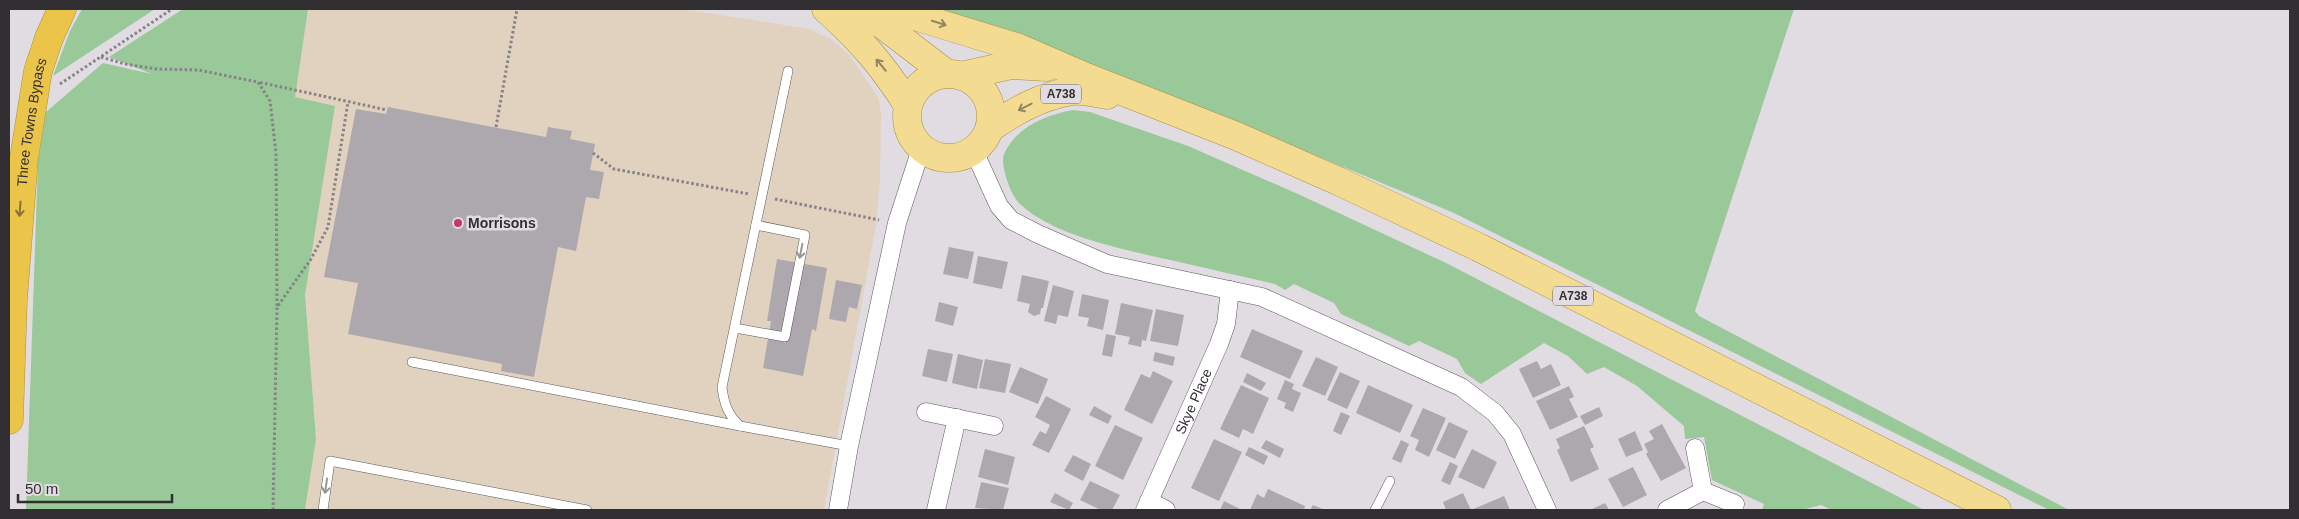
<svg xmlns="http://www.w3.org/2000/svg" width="2299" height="519" font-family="Arial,sans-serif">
<rect width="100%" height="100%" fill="#e1dce2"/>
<path fill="#e1d2bf" d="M308 9H681L810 29 830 39 848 53 878 97 881 113 880 179 876 225 824 510H305L316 439 305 295 335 106 294 97Z"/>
<g fill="#99c899">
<path d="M82 9H155L53 76 70 31Z"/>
<path d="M183 9H308L295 97 335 106 305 295 316 439 305 510H26L38 161 46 112 103 63 152 74 109 57Z"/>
<path d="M918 9H1794L1695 311 1699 316 2069 510H2049L1454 213 1206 110Z"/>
<path d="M1073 110 1090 112 1188 146 1298 194 1446 263 1924 510H1832L1821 505 1802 510H1762L1764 504 1712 480 1704 437 1685 439 1684 426 1637 386 1604 367 1587 374 1568 356 1544 343 1481 384 1465 373 1457 359 1419 341 1409 346 1341 314 1334 303 1294 284 1285 290 1275 284C1243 277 1211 269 1179 262 1132 251 1056 238 1020 204 1013 197 1009 187 1006 177 1004 169 1001 160 1005 152 1018 126 1046 115 1073 110Z"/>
</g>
<g fill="#ada8ae">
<path d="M388 107 546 137 548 127 572 131 570 139 595 144 590 170 604 172 599 199 586 197 576 251 558 247 534 377 501 371 502 364 348 334 358 283 324 277 356 109 386 114Z"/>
<path d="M949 247 974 252 968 279 943 274Z"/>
<path d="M978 256 1008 262 1002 289 973 283Z"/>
<path d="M777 259 827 268 816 331 812 329 803 376 763 368 771 321H767Z"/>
<path d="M1022 275 1049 281 1043 308H1041L1040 314 1034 316 1028 312 1030 304 1017 301Z"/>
<path d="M836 280 862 285 857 309 849 307 846 322 829 319Z"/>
<path d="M1053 285 1074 291 1068 317 1058 315 1056 324 1044 321Z"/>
<path d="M1082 294 1109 300 1103 330 1087 326 1089 318 1078 316Z"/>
<path d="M939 302 958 307 953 326 935 321Z"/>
<path d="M1121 303 1153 310 1146 341 1142 340 1141 347 1128 344 1130 337 1115 334Z"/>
<path d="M1156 309 1184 315 1178 346 1150 341Z"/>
<path d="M1252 329 1303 351 1290 379 1240 357Z"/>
<path d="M1106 334 1116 336 1112 357 1102 355Z"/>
<path d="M928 349 953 354 947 382 922 376Z"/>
<path d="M1155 352 1175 357 1173 366 1153 361Z"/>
<path d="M958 354 983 360 977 389 952 383Z"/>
<path d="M1316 357 1338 367 1325 396 1302 386Z"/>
<path d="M985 359 1011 364 1005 393 979 388Z"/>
<path d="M1537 361 1541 369 1551 364 1561 385 1533 398 1519 369Z"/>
<path d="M1020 367 1048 379 1038 404 1009 392Z"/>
<path d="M1153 371 1173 381 1152 424 1124 410 1141 374 1150 378Z"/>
<path d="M1340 372 1360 381 1347 409 1327 400Z"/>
<path d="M1247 373 1266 383 1261 391 1243 382Z"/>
<path d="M1285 380 1294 384 1292 389 1301 393 1293 412 1284 408 1286 403 1277 399Z"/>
<path d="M1241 385 1269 398 1253 434 1243 429 1239 438 1220 429Z"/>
<path d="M1368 385 1413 405 1400 433 1356 413Z"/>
<path d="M1569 386 1574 397 1569 399 1578 417 1550 430 1536 401Z"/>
<path d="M1046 396 1071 409 1049 453 1032 445 1040 431 1046 434 1050 425 1035 417Z"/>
<path d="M1094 406 1112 416 1108 424 1089 415Z"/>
<path d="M1599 407 1603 416 1585 425 1580 416Z"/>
<path d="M1423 408 1446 418 1429 457 1415 450 1419 440 1410 436Z"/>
<path d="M1341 412 1350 416 1341 435 1333 431Z"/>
<path d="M1449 422 1468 431 1455 459 1436 450Z"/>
<path d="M1662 424 1686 468 1661 481 1646 454 1648 452 1644 444 1654 439 1649 431Z"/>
<path d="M1115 425 1143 438 1123 480 1095 466Z"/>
<path d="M1584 426 1594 447 1590 449 1599 469 1571 482 1557 450 1560 448 1556 439Z"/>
<path d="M1635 431 1643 450 1626 457 1618 439Z"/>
<path d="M1214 439 1242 452 1219 501 1191 488Z"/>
<path d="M1266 440 1284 449 1280 458 1261 448Z"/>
<path d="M1401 440 1409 444 1401 463 1392 459Z"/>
<path d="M1249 447 1268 456 1264 465 1245 455Z"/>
<path d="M985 449 1015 457 1008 485 978 477Z"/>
<path d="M1472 449 1497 462 1484 489 1458 477Z"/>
<path d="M1073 455 1091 464 1083 481 1064 471Z"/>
<path d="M1450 462 1458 466 1450 485 1441 481Z"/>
<path d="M1633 467 1647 495 1623 507 1608 479Z"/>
<path d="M1090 481 1120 495 1112 510H1101L1080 500Z"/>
<path d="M981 482 1009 488 1003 510 975 508Z"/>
<path d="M1268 489 1305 506 1304 510H1250L1257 494 1264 498Z"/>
<path d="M1055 493 1073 503 1069 510 1050 502Z"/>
<path d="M1463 493 1471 510H1446L1443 502Z"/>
<path d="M1504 496 1510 510H1471Z"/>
<path d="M1224 501 1242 510H1220Z"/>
<path d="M1605 503 1609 510H1590Z"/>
<path d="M1313 505 1325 510H1310Z"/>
</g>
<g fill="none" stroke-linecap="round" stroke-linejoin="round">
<g stroke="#5b575c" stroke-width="10">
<g id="lane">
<path d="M788 71 722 387C724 404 728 415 740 426L849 446"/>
<path d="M735 328 785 337 805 235 756 225"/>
<path d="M412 362 740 426"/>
<path d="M323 510 330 461 587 510"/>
<path d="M1375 510 1390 481"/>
</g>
</g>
<g stroke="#5b575c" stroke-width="19">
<g id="street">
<path d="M974 151 999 206 1011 220 1038 234 1107 264 1262 297 1461 387 1495 413 1512 434 1547 510"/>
<path d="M926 412 994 426"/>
<path d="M1695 448 1703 491 1735 504"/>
<path d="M1149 501 1166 510"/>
<path d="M838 510 849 446 897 223 921 149"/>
<path d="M936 510 957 418"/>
<path id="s1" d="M1145 510 1219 344 1226 324 1230 290"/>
<path d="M1667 510 1703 491"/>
</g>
</g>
<g stroke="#aa9042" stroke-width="29">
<g id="primary">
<path d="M826 9C862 41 882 65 908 105"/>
<path d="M841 9 867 16 883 25 947 74"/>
<path d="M892 9 1019 48 1086 77 1236 136 1338 181 1478 247 1997 510"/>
<circle cx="949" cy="116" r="42"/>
<path d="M961 76 1011 65 1046 67"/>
<path d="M990 128C1015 111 1041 96 1072 91 1082 90 1096 93 1107 95"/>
</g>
</g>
<g stroke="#aa9042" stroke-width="29">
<g id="highway">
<path id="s2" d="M9 420 13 300 24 158 38 71 49 38 62 9"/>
</g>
</g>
<g stroke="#868287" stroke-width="3" stroke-dasharray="2.5 2.5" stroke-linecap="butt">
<path d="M101 57 125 64 157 69 198 70 258 82"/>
<path d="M60 84 172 9"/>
<path d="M496 127 517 9"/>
<path d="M593 153 614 169 749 194"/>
<path d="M775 199 879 220"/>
<path d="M277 306 276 153 270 101 258 82 387 110"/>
<path d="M273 510 277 307 311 259 328 227 348 102"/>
</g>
<use href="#lane" stroke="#fff" stroke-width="9"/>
<use href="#street" stroke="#fff" stroke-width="18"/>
<use href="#primary" stroke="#f3dc92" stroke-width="28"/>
<use href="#highway" stroke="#ebc44a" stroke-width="28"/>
</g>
<defs><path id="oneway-shaft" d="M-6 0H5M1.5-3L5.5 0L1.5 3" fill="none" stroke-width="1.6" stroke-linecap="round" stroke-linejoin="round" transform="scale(1.25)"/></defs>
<g stroke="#928662">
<use href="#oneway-shaft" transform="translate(939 23) rotate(17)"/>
<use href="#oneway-shaft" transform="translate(881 65) rotate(-130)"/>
<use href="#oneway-shaft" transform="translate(1025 107) rotate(153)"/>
</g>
<use stroke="#85723d" href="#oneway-shaft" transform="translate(20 209) rotate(94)"/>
<g stroke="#989798">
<use href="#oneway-shaft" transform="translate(801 251) rotate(101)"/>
<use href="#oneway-shaft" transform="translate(326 486) rotate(98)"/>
</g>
<circle fill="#c3386e" stroke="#e1dce2" stroke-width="2" cx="458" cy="223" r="5"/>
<g text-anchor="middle" stroke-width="5" stroke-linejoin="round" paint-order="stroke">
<g fill="#e1dce2" stroke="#666367" stroke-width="1">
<rect x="1041" y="84.5" width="40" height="19" rx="4"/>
<rect x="1553" y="286.5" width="40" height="19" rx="4"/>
</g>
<g font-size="12" font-weight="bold" fill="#312f32">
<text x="1061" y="98">A738</text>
<text x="1573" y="300">A738</text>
</g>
<g font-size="14" fill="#312f32" stroke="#e1dce2">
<text dy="5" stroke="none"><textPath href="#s2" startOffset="299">Three Towns Bypass</textPath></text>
<text dy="5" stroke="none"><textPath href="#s1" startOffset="119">Skye Place</textPath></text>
</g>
<g font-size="14" font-weight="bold" fill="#312f32" stroke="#e1dce2" text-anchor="start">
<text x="468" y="228">Morrisons</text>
</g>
</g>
<rect width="2299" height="519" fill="none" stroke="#312f32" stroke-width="20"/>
<path d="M18 494v8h154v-8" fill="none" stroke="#312f32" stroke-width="2.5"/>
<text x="25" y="494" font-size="15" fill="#312f32" stroke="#e1dce2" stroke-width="4" paint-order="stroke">50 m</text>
</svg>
